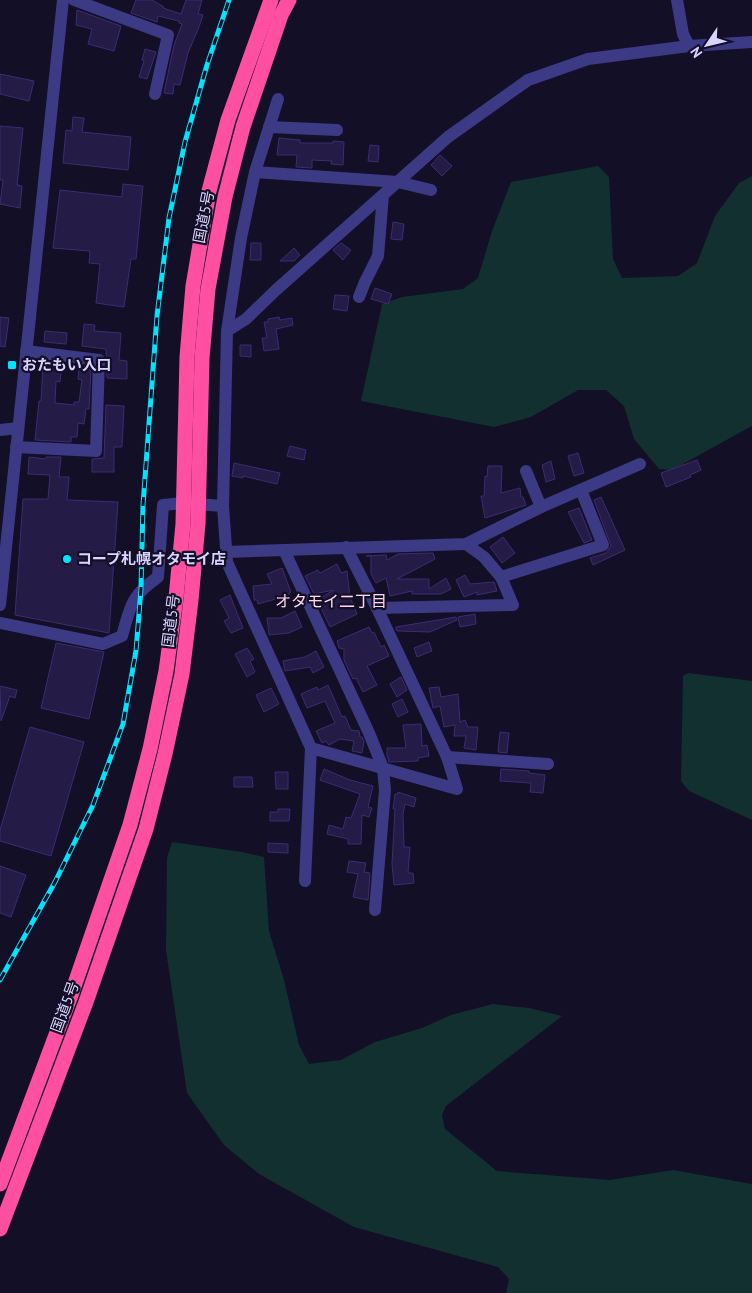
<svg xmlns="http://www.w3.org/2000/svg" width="752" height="1293" font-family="'PT Sans','Noto Sans JP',sans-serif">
<rect width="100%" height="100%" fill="#130f26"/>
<g fill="#12302f">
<path d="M598 166 609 177 613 259 622 278 678 276 697 263 715 216 739 183 752 176V426L672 470 659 469 634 439 624 406 606 390H578L531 417 494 427 361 401 382 304 402 297 463 289 478 278 492 231 511 182Z"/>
<path d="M688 673 752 681V820L689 791 681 781 683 676Z"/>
<path d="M172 842 242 852 264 857 269 931 284 980 299 1045 309 1064 341 1060 375 1042 422 1028 451 1015 493 1004 529 1008 562 1016 446 1106 442 1115 445 1129 497 1171 610 1180 673 1170 752 1184V1293H506L509 1279 498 1267 354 1227 259 1174 224 1145 187 1093 166 950 167 858Z"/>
</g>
<g fill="#241b47" stroke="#3b2d73">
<path d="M136 0H152L164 7 163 8 181 14 186 0H202L198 14 203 15 199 27 188 53 180 85 174 84 173 94 164 93 174 45 182 24 179 23V21L158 16 157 22 131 13Z"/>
<path d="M77 10 121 26 114 51 88 44 92 29 76 25Z"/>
<path d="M145 49 156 52 147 79 139 77 144 61 142 60Z"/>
<path d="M0 74 34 81 29 101 0 94Z"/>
<path d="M73 117 84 118 82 132 131 137 128 170 63 163 66 130 72 131Z"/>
<path d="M0 126 23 128 17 185 22 186 20 208 0 204 3 180H0Z"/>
<path d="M279 138 300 140V143H333V141L344 142 343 165 331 164 332 161 312 160V168L296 167 297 155H277Z"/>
<path d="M370 145 379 146 378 162 368 161Z"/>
<path d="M440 155 452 166 442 176 431 165Z"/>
<path d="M123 184 143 186 136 259H131L124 307 96 303 100 264 89 263 90 251 53 248 60 190 122 197Z"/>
<path d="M393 222 404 224 402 240 391 239Z"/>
<path d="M251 243H261V260H250Z"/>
<path d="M341 243 351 250 343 260 333 250Z"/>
<path d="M294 248 300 255 294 261H280Z"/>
<path d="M375 288 392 294 388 304 371 299Z"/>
<path d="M335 295 349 296 347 311 333 309Z"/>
<path d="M0 317 9 318 5 347 0 346Z"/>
<path d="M279 317 280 320 292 318 293 325 276 329 279 349 264 351 262 338H267L264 322H268V319Z"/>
<path d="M84 324 95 325 94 331 121 333 119 360 127 361V379L107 378 106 349 82 346Z"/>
<path d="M45 331 67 333 66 344 44 342Z"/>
<path d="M240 345H251V357L240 356Z"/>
<path d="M43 365H57L56 371 61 372 60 382 56 381 55 403 74 405V402H79L82 380 78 379 79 368 91 370 89 409H86L84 424 78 423 77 437H71V442L35 440 39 401H41Z"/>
<path d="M106 405 124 406 122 447H114V472H92V459L104 458Z"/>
<path d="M290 446 306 450 304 460 287 456Z"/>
<path d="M578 453 584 473 574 476 568 456Z"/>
<path d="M29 457 46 459V457H61L59 477H69L67 500 118 502 109 633 15 615 23 499H48L50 475 28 474Z"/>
<path d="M697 460 701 470 690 475 691 477 666 487 661 473Z"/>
<path d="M551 461 555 479 546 482 542 465Z"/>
<path d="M234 463 280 473 277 484 243 476V478L232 476Z"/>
<path d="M488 466H502L501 493 520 488 521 497H523L526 505 485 518 481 496H484L485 476 487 477Z"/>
<path d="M601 497 625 550 593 565 590 558 606 553 611 546 594 500Z"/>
<path d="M579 508 592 540 584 543 568 512Z"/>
<path d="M503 537 515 553 502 563 490 547Z"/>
<path d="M433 553 435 559 397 579H429V589L446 578 451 589 441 594H412V591L390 596 386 578 376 583 371 574V556H366L386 555 387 560 398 554Z"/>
<path d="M337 564 341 573 347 571 350 597 357 614 330 627 317 600 334 590 314 594 305 576 318 570 320 573Z"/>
<path d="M282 568 291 592 286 596 258 604 257 600H254L253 586 272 584 267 574Z"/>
<path d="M465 575 470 584 494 582 497 591 477 595V592L464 597 456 580Z"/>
<path d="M230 595 243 628 231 633 224 621 229 618 220 600Z"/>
<path d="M295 611 302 627 289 633 269 635 267 618H281Z"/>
<path d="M475 614 476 624 460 627 458 617Z"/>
<path d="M456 617 457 620 430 632 397 631 396 629V627Z"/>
<path d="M369 627 372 633 374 632 381 647 384 645 389 656 367 666 377 685 363 692 356 678 353 679 351 675 344 660V649L339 648 337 641Z"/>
<path d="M429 642 432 651 417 657 414 648Z"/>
<path d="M56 643 104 652 89 719 41 708Z"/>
<path d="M247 648 254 659 250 661 255 672 247 677 235 654Z"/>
<path d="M316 651 324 667 313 673 310 667 285 671 283 661 305 657Z"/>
<path d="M401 677 407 690 397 697 390 684Z"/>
<path d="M328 685 342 717 345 716 351 730 359 731 360 737H362L364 742 362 753 352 751 354 741 340 739 329 745 326 741 322 743 316 731 335 723 325 701 307 708 301 694 317 687 318 690Z"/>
<path d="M0 686 17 690 15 698 10 696 1 721Z"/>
<path d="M439 687 441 697 458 694 460 722 465 720 468 727H478L476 750 464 748 466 736H454L455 725 444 727 440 706 433 708 429 688Z"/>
<path d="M271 688 279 704 264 712 256 695Z"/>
<path d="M402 699 408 712 398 717 392 704Z"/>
<path d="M421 724 422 746 427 745 429 756 418 758V761L389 762 387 755V748H406L403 725Z"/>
<path d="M30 727 84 742 51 856 0 841V830Z"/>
<path d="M500 732 509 733 507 753 498 752Z"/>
<path d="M324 769 350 780 373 786 368 807 372 808 369 817 362 815 361 844H348V839L327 834 329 825 343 829 346 817 351 818 360 794 320 780Z"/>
<path d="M501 769 529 771V773L545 775 543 793 530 792 531 783 500 781Z"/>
<path d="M275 772H288V789H276Z"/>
<path d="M234 777H252L253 787H234Z"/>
<path d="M398 792 416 798 414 807 405 804 403 814 404 847H410L408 873H413L414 883 394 885 392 864 395 809H393L395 794H398Z"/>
<path d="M278 809H290L289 821H270V812H278Z"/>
<path d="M268 843 288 844V853L268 852Z"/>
<path d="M349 861 366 863 364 872 370 873 368 900 353 897 358 874 347 872Z"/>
<path d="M0 866 26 875 11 917 0 913Z"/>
</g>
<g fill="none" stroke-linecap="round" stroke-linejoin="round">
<g stroke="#3d3a85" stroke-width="12">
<path d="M74 0 168 35 155 94"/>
<path d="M677 0 683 34 689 46"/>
<path d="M278 99 255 172 241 238 227 331 223 506 227 562 311 748 457 789 447 757 377 608 346 547"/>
<path d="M269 127 337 130"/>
<path d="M255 172 398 182 431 190"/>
<path d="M359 297 365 282 378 256 383 195"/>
<path d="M227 331 246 319 276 290 448 137 528 80 588 59 689 46 752 42"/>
<path d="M0 430 18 428"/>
<path d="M16 447 96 451 99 360 26 351"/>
<path d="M526 471 541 507"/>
<path d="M284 550 369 733 383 768 385 790 375 910"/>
<path d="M226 552 466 544 541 507 640 464"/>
<path d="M501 577 603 545 581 490"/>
<path d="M0 605 63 0"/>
<path d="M377 608 513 605 501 577 484 557 466 544"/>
<path d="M0 623 103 644 122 636C131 605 130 597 158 577L163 505 183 503 223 506"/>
<path d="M447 757 548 764"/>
<path d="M305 881 311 748"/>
</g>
<g stroke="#ff4fa3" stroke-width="15">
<path d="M0 1184 71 995 130 825 150 749 166 671 176 598 183 524 187 357 193 286 209 191 228 120 271 0"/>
<path d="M0 1229 86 1002 146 829 165 754 182 674 191 600 198 524 202 358 208 289 225 197 243 127 281 15 289 0"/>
</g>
<g stroke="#00e5ff" stroke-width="5">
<path id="rail" d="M0 980 55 882 93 805 123 724 136 651 141 589 143 505 157 316 169 218 185 142 207 65 229 0"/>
</g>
<use href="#rail" stroke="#130f26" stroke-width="3" stroke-dasharray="9" stroke-linecap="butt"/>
</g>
<g fill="#00e5ff" stroke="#130f26" stroke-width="2">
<rect x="7" y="360" width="10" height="10" rx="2.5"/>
<circle cx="67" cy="559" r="5"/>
</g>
<g text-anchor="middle" stroke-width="4.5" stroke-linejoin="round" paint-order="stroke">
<g font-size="15" fill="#d9d4ff" stroke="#130f26">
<text transform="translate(204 217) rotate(-79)" y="5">国道5号</text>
<text transform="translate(171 621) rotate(-83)" y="5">国道5号</text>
<text transform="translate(65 1007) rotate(-70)" y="5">国道5号</text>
</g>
<g font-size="15" font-weight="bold" fill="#d9d4ff" stroke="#130f26" text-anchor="start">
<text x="22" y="370">おたもい入口</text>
<text x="77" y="564">コープ札幌オタモイ店</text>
</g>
<g font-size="16" fill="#ffd6f0" stroke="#130f26">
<text x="331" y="607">オタモイ二丁目</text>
</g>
</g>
<g transform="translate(707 45) rotate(235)" stroke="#130f26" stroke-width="4" paint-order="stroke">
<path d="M0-4L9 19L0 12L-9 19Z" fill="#d9d4ff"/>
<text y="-8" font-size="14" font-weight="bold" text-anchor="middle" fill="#d9d4ff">N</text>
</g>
</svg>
